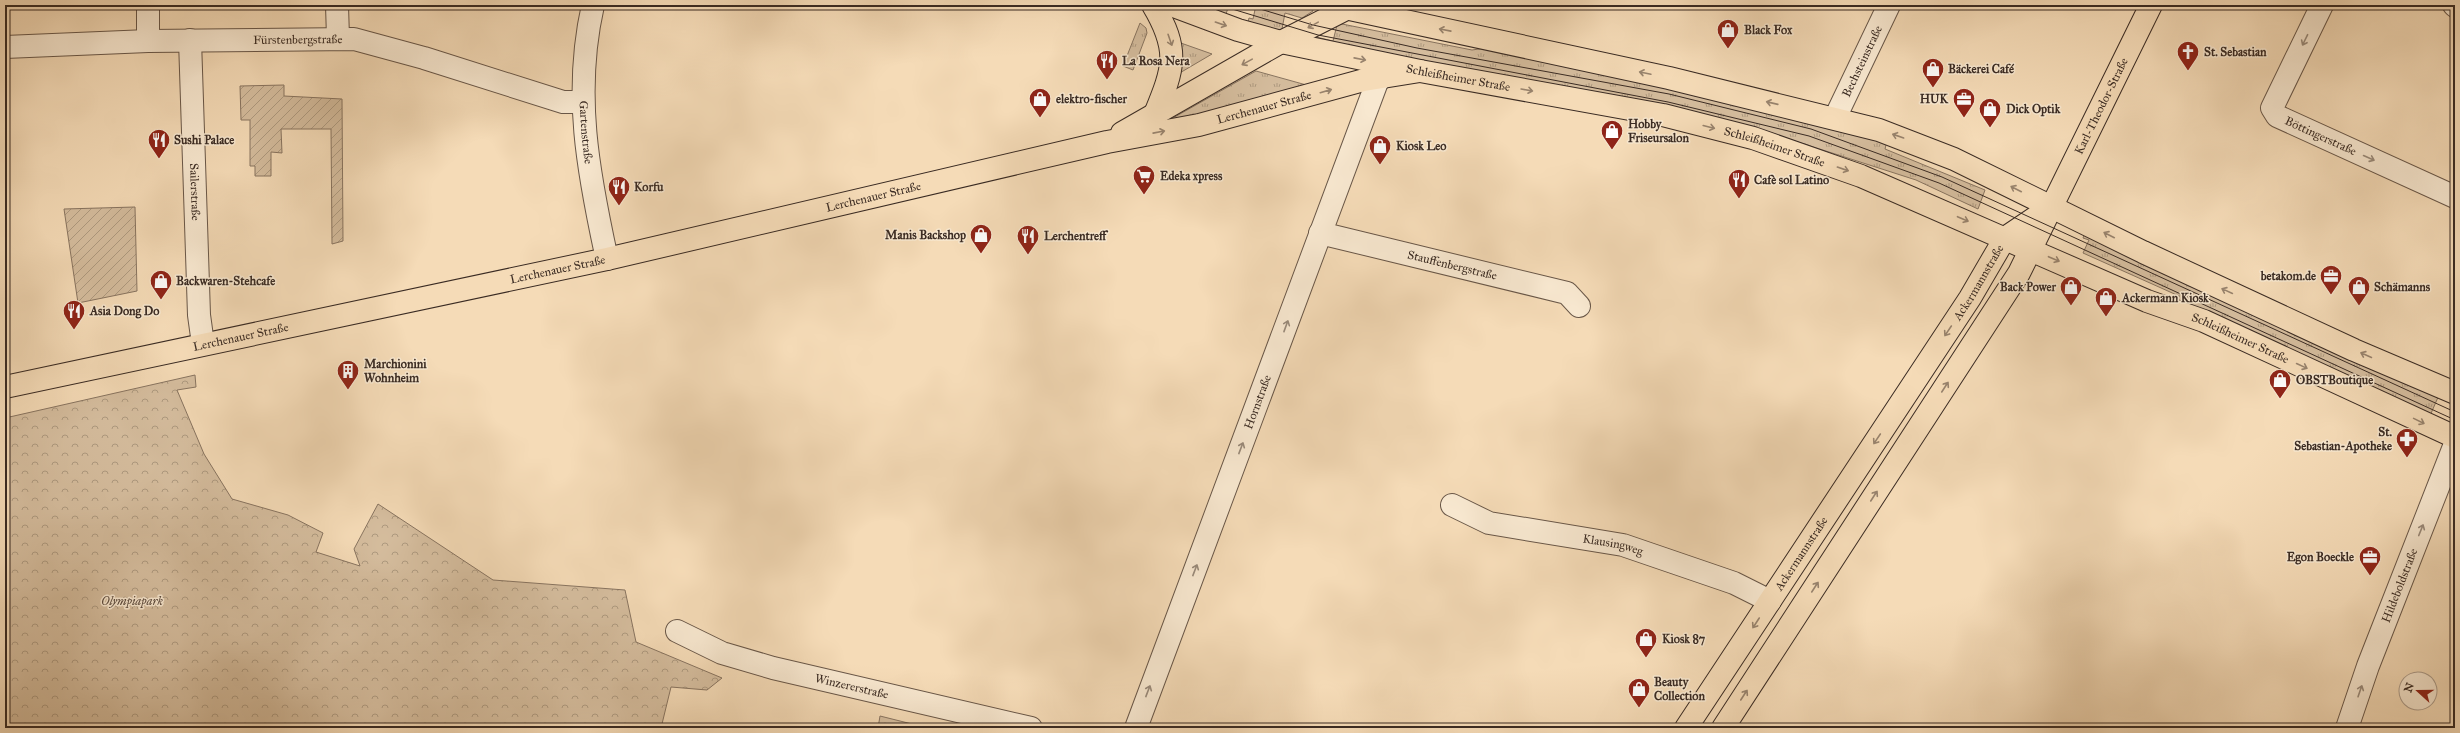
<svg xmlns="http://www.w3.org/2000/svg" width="2460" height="733" font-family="'IM FELL Great Primer',serif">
<defs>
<pattern id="grass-tufts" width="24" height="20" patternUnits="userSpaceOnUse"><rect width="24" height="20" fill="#d5bd9e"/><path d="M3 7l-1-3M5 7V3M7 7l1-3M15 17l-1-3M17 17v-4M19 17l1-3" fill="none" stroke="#ae9a80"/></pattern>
<pattern id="forest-crowns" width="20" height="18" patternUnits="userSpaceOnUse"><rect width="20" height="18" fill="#d5bd9e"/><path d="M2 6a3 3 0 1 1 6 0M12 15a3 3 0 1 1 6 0" fill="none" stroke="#ae9a80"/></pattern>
<pattern id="garden-furrows" width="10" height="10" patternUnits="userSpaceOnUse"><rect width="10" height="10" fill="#d5bd9e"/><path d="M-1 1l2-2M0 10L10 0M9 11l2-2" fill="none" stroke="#ae9a80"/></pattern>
</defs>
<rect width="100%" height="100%" fill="#f5dbb7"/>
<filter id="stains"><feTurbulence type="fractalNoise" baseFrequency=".005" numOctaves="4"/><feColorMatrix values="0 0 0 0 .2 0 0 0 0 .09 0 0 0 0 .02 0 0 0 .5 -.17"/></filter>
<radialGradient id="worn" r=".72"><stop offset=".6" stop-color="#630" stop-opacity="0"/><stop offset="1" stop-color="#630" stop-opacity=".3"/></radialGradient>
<g fill="url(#grass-tufts)" stroke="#887460">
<path d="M1200 5H1229L1226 14Z"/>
<path d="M1256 5H1299L1312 8 1313 11 1302 18 1285 13 1282 29 1278 31 1248 22 1249 18 1253 19Z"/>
<path d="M1140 23 1146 28 1147 33 1133 70 1123 66Z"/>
<path d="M1342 24 1472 50 1493 47 1887 141 1885 149 1985 190 1978 209 1916 180 1770 133 1312 39V36L1333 41 1337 25Z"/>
<path d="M1178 42 1212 54 1178 74Z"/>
<path d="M1256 71 1310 86 1164 123Z"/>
<path d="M2085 233 2439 395 2429 418 2176 303 2179 296 2083 253 2089 240 2083 238Z"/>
</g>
<g fill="url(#forest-crowns)" stroke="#887460">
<path d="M195 375 196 387 177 390 204 454 232 499 288 515 323 533 316 552 360 566 354 549 378 504 493 580 625 590 636 642 722 678 707 690 671 687 661 728H5V418Z"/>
<path d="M880 716 928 728H878Z"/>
</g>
<g fill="url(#garden-furrows)" stroke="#887460">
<path d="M284 85V96L342 99 343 241 332 244 331 129H281L282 153 271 152V176H255V166H250V120H241L240 86Z"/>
<path d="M135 207 137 291 78 303 64 209Z"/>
</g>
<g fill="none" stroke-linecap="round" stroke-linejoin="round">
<g stroke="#695748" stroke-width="24">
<g id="minor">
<path d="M148 5V41"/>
<path d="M337 5 338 38"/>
<path id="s1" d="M593 5C573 93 588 172 607 259"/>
<path id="s2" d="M2322 5 2272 108 2277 116 2455 197"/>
<path d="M2454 5 2455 6"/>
<path id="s3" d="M190 40 199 315 203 344"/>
<path id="s4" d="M5 47 148 41 354 39 424 58 563 102H582"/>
<path id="s5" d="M1835 118 1889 5"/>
<path id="s6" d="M1320 233 1567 293 1579 306"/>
<path id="s7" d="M1452 505 1489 523 1623 545 1734 583 1770 601"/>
<path id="s8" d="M677 631 722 653 773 668 1031 728"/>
<path id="s9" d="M1136 728 1377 82 1382 77"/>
<path id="s10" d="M2347 728 2368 666 2455 444"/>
</g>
</g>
<g stroke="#3a2b23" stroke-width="24">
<g id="major">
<path d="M1153 5C1180 50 1174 68 1155 114"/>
<path id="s11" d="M1171 5 1238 30 1281 42 1420 71 1663 115 1753 138 1861 176 2147 301 2204 321 2455 437"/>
<path d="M1331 5 1669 78 1879 130 1954 159 2143 252 2354 350 2455 393"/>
<path d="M1122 133 1281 42 1346 9"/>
<path id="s12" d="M5 387 607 259 1107 142 1199 125 1364 80 1420 71"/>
<path id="s13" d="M1686 728 1970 298 2005 238 2051 207"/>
<path id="s14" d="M1723 728 2019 273 2151 5"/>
</g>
</g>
<use href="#minor" stroke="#f8e8d0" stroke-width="22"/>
<use href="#major" stroke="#f5dbb7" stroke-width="22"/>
<g stroke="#3a2b23" stroke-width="1">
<path d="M1219 5 1318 35 1668 102 1809 136 1939 183 2455 420"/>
<path d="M1247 5 1313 25 1417 48 1669 94 1811 129 1942 177 2455 412"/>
</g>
</g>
<defs><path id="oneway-shaft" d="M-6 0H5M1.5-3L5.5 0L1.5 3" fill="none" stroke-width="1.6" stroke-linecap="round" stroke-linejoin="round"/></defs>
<g stroke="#98836d">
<use href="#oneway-shaft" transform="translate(1221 24) rotate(19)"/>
<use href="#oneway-shaft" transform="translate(1313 25) rotate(151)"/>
<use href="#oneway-shaft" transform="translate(1445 30) rotate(-169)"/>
<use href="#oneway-shaft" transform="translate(1170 40) rotate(71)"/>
<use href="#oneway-shaft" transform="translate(1360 59) rotate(11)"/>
<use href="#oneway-shaft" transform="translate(1247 62) rotate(151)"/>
<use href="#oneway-shaft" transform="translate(1645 73) rotate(-168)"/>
<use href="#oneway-shaft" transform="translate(1527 90) rotate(10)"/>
<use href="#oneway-shaft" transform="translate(1326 91) rotate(-16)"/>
<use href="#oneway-shaft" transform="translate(1772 103) rotate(-167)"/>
<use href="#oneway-shaft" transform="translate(1709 127) rotate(14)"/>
<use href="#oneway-shaft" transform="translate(1159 132) rotate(-11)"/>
<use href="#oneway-shaft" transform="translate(1898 136) rotate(-161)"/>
<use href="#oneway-shaft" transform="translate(1843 169) rotate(19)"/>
<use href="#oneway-shaft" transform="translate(2016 189) rotate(-153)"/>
<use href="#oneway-shaft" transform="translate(1963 219) rotate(23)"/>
<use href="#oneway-shaft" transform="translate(2109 235) rotate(-153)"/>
<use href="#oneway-shaft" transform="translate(2054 259) rotate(23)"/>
<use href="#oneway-shaft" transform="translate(2227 291) rotate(-155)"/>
<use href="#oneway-shaft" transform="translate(1948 331) rotate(124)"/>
<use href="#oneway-shaft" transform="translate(2366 355) rotate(-156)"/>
<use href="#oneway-shaft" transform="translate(2302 366) rotate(25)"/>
<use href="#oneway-shaft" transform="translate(1945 387) rotate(-57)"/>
<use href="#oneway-shaft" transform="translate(2419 421) rotate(26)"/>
<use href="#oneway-shaft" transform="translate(1877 439) rotate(124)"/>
<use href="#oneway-shaft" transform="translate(1874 496) rotate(-57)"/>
<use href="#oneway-shaft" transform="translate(1815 587) rotate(-57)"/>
<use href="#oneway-shaft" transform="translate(1756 623) rotate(123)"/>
<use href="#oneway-shaft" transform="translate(1744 695) rotate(-57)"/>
</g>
<g stroke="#998a7a">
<use href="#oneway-shaft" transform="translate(2305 40) rotate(116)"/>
<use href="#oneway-shaft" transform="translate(2369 158) rotate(24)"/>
<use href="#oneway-shaft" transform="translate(1286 326) rotate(-70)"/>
<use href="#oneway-shaft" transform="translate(1241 448) rotate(-69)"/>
<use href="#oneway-shaft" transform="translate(2421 530) rotate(-68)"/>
<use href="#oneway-shaft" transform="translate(1195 570) rotate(-69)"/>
<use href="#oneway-shaft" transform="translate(1148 691) rotate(-69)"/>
<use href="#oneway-shaft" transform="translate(2360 691) rotate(-71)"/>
</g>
<defs>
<g id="shop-pin" transform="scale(1.15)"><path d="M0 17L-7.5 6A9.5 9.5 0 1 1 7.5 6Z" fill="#8f2418" stroke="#f8e8d0"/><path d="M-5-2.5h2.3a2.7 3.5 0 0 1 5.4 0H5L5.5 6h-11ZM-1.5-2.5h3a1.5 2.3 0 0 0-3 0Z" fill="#fff"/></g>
<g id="church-pin" transform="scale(1.15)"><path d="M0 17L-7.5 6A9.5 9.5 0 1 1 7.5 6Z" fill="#8f2418" stroke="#f8e8d0"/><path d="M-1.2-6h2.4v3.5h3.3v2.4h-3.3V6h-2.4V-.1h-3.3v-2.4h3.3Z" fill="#fff"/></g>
<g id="restaurant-pin" transform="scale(1.15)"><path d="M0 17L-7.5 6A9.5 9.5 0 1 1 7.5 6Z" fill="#8f2418" stroke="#f8e8d0"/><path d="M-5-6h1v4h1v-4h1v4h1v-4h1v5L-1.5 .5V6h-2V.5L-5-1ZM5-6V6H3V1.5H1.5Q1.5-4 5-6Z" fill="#fff"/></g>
<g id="office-pin" transform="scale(1.15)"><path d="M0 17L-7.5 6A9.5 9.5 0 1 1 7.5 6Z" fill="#8f2418" stroke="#f8e8d0"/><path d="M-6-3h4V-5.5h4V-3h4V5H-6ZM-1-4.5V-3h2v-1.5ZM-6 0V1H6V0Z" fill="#fff"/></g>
<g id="supermarket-pin" transform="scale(1.15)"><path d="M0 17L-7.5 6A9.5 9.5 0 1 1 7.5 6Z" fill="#8f2418" stroke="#f8e8d0"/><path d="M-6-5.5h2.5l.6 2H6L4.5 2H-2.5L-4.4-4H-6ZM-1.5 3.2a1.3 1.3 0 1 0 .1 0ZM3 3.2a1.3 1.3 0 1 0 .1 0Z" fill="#fff"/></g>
<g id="building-pin" transform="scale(1.15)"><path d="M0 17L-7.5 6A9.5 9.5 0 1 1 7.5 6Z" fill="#8f2418" stroke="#f8e8d0"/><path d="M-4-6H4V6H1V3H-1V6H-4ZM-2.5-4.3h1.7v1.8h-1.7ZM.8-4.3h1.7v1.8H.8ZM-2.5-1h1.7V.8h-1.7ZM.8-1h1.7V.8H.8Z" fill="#fff"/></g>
<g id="pharmacy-pin" transform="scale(1.15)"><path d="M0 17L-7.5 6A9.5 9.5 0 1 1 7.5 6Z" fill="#8f2418" stroke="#f8e8d0"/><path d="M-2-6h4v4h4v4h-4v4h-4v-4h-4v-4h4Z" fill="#fff"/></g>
</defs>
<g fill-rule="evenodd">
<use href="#shop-pin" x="1728" y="30"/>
<use href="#church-pin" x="2188" y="52"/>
<use href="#restaurant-pin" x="1107" y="61"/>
<use href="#shop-pin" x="1933" y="69"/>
<use href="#shop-pin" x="1040" y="99"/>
<use href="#office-pin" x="1964" y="99"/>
<use href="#shop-pin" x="1990" y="109"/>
<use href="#shop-pin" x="1612" y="131"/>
<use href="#restaurant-pin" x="159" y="140"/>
<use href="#shop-pin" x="1380" y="146"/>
<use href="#supermarket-pin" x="1144" y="176"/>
<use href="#restaurant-pin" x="1739" y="180"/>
<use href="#restaurant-pin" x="619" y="187"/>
<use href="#shop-pin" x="981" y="235"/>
<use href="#restaurant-pin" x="1028" y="236"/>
<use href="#office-pin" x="2331" y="276"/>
<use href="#shop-pin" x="161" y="281"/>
<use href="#shop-pin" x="2071" y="287"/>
<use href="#shop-pin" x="2359" y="287"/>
<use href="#shop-pin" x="2106" y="298"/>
<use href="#restaurant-pin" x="74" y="311"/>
<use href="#building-pin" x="348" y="371"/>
<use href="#shop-pin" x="2280" y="380"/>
<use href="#pharmacy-pin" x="2407" y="439"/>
<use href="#office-pin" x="2370" y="557"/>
<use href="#shop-pin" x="1646" y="639"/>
<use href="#shop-pin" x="1639" y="689"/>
</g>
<g text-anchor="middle" stroke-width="3" stroke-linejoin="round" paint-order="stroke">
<g font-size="12" font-weight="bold" fill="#3a2b23" stroke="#f8e8d0" text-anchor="start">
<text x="1744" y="34">Black Fox</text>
<text x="2204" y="56">St. Sebastian</text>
<text x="1122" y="65">La Rosa Nera</text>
<text x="1948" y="73">Bäckerei Café</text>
<text x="1056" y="103">elektro-fischer</text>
<text x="1948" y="103" text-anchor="end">HUK</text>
<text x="2006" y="113">Dick Optik</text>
<text x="1628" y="128">Hobby<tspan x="1628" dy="14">Friseursalon</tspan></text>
<text x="174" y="144">Sushi Palace</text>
<text x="1396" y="150">Kiosk Leo</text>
<text x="1160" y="180">Edeka xpress</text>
<text x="1754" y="184">Cafè sol Latino</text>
<text x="634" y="191">Korfu</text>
<text x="966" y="239" text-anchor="end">Manis Backshop</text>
<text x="1044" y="240">Lerchentreff</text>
<text x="2316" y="280" text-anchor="end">betakom.de</text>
<text x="176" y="285">Backwaren-Stehcafe</text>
<text x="2056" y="291" text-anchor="end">Back Power</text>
<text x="2374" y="291">Schämanns</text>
<text x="2122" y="302">Ackermann Kiosk</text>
<text x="90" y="315">Asia Dong Do</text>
<text x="364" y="368">Marchionini<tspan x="364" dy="14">Wohnheim</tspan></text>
<text x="2296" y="384">OBSTBoutique</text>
<text x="2392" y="436" text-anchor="end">St.<tspan x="2392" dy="14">Sebastian-Apotheke</tspan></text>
<text x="2354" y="561" text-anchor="end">Egon Boeckle</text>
<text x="1662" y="643">Kiosk 87</text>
<text x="1654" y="686">Beauty<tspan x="1654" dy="14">Collection</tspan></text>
</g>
<g font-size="12" fill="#3a2b23" stroke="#f8e8d0">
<text dy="4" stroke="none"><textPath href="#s4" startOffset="293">Fürstenbergstraße</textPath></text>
<text dy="4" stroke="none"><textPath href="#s5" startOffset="63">Bechsteinstraße</textPath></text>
<text dy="4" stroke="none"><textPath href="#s11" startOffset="297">Schleißheimer Straße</textPath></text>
<text dy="4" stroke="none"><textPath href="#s14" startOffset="729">Karl-Theodor-Straße</textPath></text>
<text dy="4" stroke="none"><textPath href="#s12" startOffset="1290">Lerchenauer Straße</textPath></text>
<text dy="4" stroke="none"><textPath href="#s1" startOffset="128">Gartenstraße</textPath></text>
<text dy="4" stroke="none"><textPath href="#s2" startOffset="172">Böttingerstraße</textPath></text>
<text dy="4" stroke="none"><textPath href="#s11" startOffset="621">Schleißheimer Straße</textPath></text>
<text dy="4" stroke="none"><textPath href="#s3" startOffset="152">Sailerstraße</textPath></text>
<text dy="4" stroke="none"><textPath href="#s12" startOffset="889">Lerchenauer Straße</textPath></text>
<text dy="4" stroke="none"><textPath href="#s6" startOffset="136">Stauffenbergstraße</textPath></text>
<text dy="4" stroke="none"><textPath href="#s12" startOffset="565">Lerchenauer Straße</textPath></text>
<text dy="4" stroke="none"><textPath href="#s13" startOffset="533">Ackermannstraße</textPath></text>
<text dy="4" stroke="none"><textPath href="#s12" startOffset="241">Lerchenauer Straße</textPath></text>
<text dy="4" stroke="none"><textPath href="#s11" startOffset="1125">Schleißheimer Straße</textPath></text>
<text dy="4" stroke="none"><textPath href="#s9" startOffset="348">Hornstraße</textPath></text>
<text dy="4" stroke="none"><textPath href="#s7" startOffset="167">Klausingweg</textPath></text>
<text dy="4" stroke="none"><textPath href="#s13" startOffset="209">Ackermannstraße</textPath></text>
<text dy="4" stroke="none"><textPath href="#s10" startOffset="152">Hildeboldstraße</textPath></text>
<text dy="4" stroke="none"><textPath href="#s8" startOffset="184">Winzererstraße</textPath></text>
</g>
<g font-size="12" font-style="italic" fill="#59483c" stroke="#f8e8d0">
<text x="132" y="605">Olympiapark</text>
</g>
</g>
<rect width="2460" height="733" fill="none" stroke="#f5dbb7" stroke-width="20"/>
<rect x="6" y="6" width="2448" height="721" fill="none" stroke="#3a2b23" stroke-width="2"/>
<rect x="10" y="10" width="2440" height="713" fill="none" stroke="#3a2b23"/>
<g transform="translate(2418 691) rotate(291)"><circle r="19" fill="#f8e8d0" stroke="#ac9c8b"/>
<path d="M0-3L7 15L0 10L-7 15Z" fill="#8f2418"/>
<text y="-6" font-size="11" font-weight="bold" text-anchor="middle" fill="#3a2b23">N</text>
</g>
<rect width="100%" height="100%" filter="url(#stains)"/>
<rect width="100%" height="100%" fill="url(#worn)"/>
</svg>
